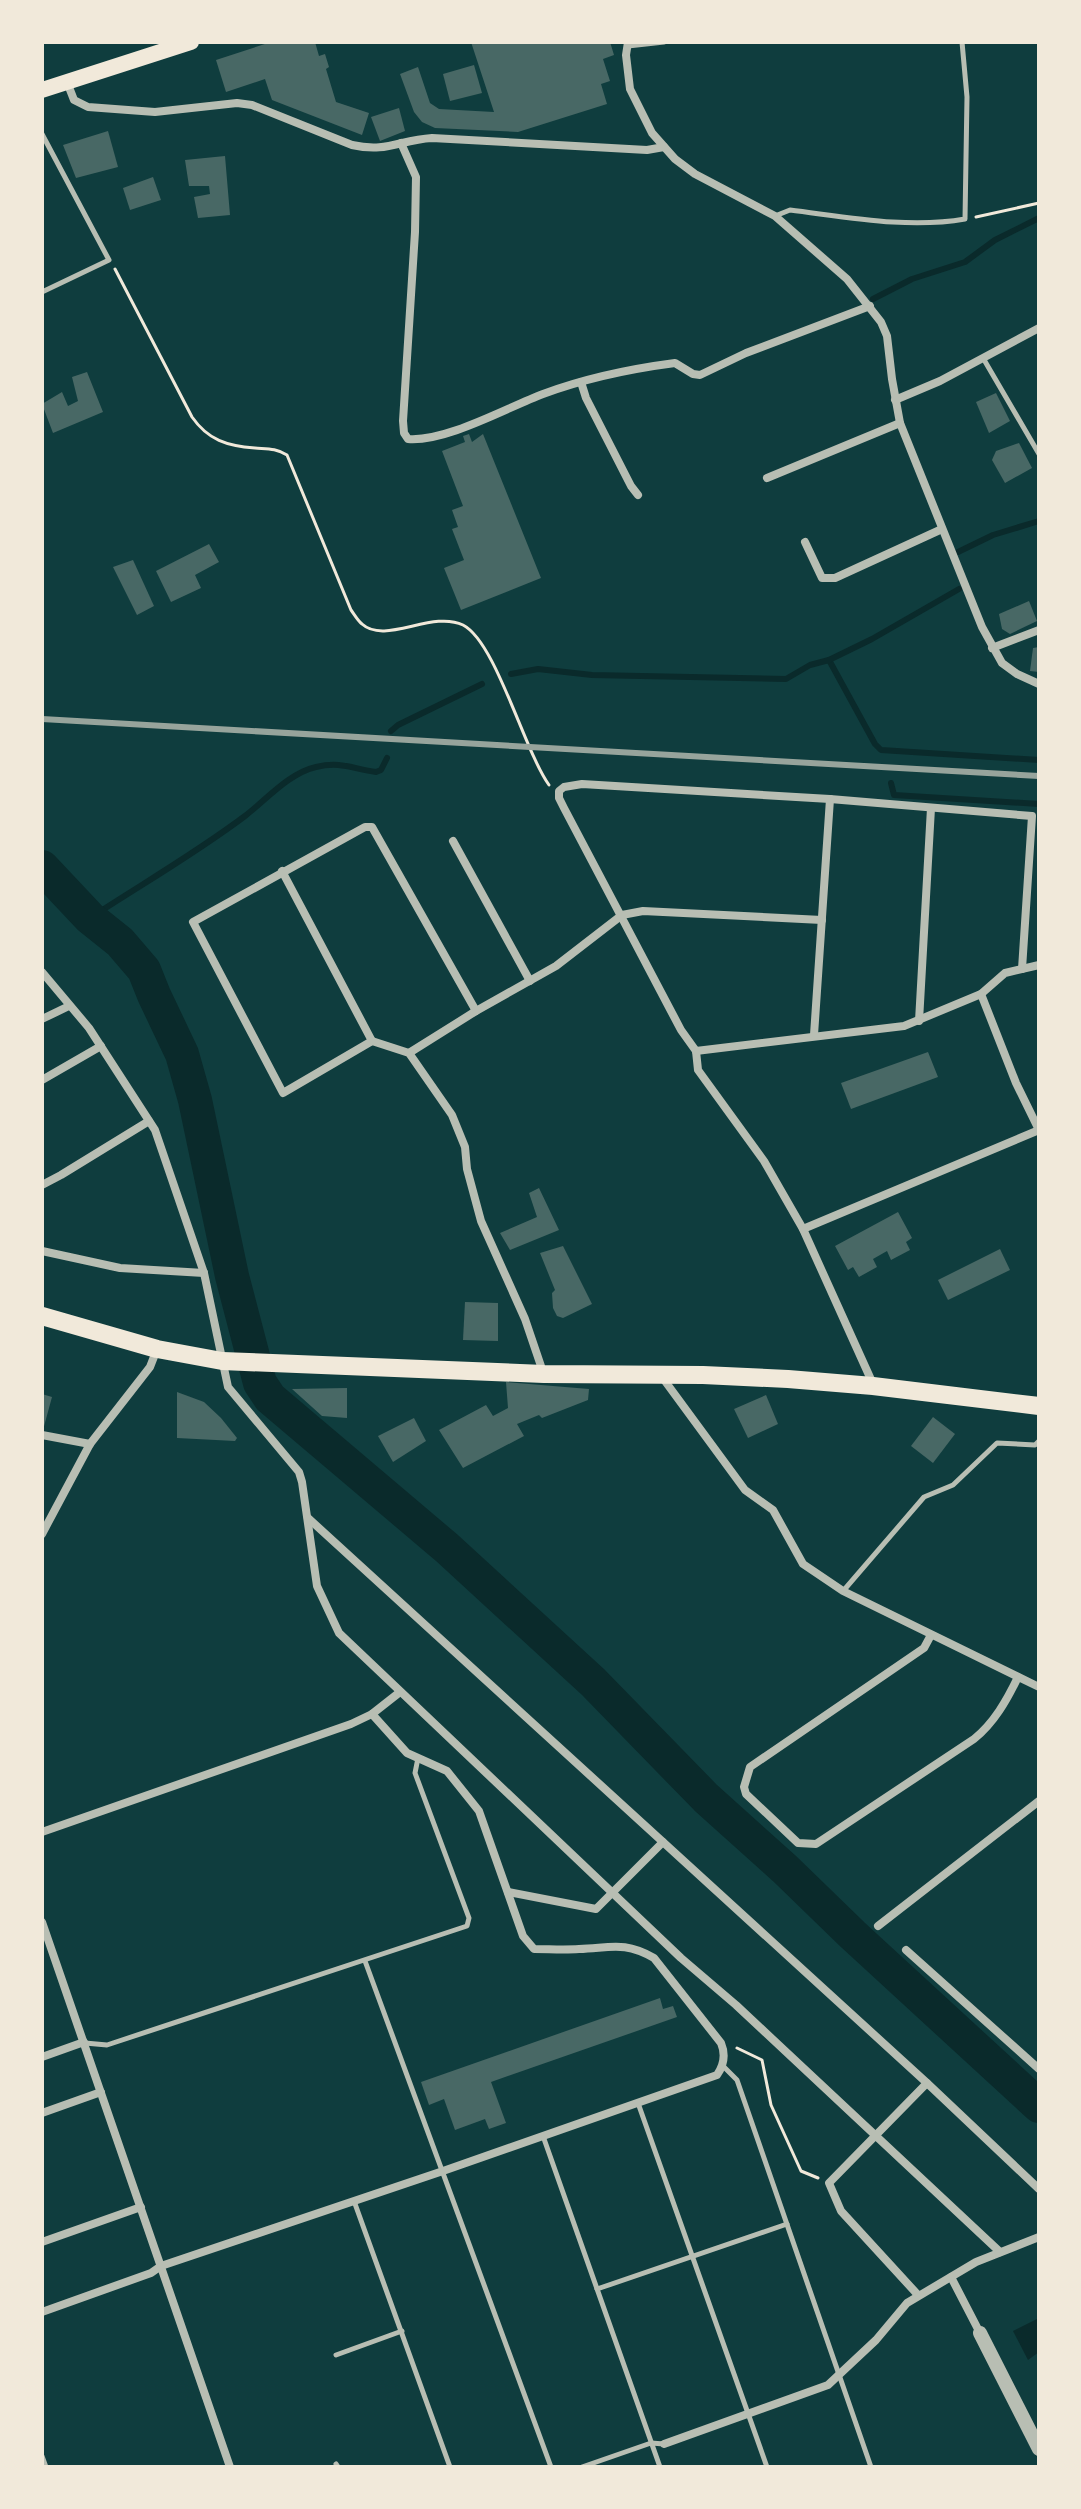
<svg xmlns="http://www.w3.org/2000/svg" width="1081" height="2509" font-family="'Source Sans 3',sans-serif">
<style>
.water{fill:#0a2a2b}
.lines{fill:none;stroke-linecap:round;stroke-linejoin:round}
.stream{stroke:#0a2a2b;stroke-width:6}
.river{stroke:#0a2a2b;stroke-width:34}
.building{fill:#486865}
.path{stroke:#f1e9da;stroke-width:3}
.service{stroke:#b8beb3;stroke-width:5}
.minor{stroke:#b8beb3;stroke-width:8}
.tertiary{stroke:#b8beb3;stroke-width:14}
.secondary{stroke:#f1e9da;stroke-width:16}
.primary{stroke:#f1e9da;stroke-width:18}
.rail{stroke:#97a49c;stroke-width:6}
</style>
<rect width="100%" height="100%" fill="#0f3d3e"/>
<path class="water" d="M1039,2318V2352L1028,2360L1013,2331Z"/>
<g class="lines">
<g class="stream">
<path d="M873,299L912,279L965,262L995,240L1039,218"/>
<path d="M958,552L993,535L1039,521"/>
<path d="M829,660L875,744L881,750L1039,760"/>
<path d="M511,674L538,669L592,675L786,679L810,665L829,660L872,639L959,589"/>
<path d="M391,731L398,725L482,684"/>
<path d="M891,783L894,795L1039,804"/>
<path d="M90,918C142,884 196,853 245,816C266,800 289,773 316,767C341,761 353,769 376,772L381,770L387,758"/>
</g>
<path class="river" d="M42,867L90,918L120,942L144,970L154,995L182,1054L195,1100L232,1276L260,1383L270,1398L447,1548L593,1682L706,1798L785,1869L853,1935L1039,2106"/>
</g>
<g class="building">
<path d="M271,42H315L319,56L325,54L329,67L326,69L336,102L369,113L362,135L272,100L265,79L226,92L216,60Z"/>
<path d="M471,42H610L614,55L603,59L610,81L601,84L607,104L518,132L435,128L422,122L414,112L400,74L418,67L430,103L439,109L494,112Z"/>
<path d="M474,65L482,93L450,101L443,74Z"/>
<path d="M399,108L405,131L380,141L371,117Z"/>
<path d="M108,131L118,167L76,178L63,145Z"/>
<path d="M225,156L230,215L198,218L194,197L210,194L209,186H189L185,160Z"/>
<path d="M153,177L161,200L130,210L123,188Z"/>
<path d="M87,372L103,412L53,433L42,404L62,392L68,406L78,401L72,377Z"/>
<path d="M996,393L1010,421L989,433L976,402Z"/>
<path d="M469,434L472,442L483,434L541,578L461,610L444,568L464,560L452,529L458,527L452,510L463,506L442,451L465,442L463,436Z"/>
<path d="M1019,443L1032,468L1005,483L992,460L996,451Z"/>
<path d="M209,544L219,562L195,575L201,588L171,602L156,571Z"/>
<path d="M133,560L154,606L137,615L113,567Z"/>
<path d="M1029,601L1037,621L1010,634L1002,629L999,614Z"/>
<path d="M1039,647V672L1030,671L1033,648Z"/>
<path d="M928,1052L938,1077L851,1109L841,1083Z"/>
<path d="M539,1188L559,1230L510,1250L500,1233L537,1217L529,1193Z"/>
<path d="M898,1212L912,1238L906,1242L910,1250L891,1260L887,1251L873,1259L877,1267L859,1277L853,1267L848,1270L835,1246Z"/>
<path d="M563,1246L592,1304L563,1318L557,1316L553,1308L552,1293L555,1290L540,1253Z"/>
<path d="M1000,1249L1010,1270L948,1300L938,1280Z"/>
<path d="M465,1302L498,1303V1341L463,1340Z"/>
<path d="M506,1382L589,1389L588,1400L542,1418L539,1415L517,1424L524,1436L463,1468L439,1430L486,1405L493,1416L508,1408Z"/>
<path d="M347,1388V1418L322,1416L292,1389Z"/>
<path d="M177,1392L204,1402L221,1418L237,1438L235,1441L177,1438Z"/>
<path d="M42,1394L52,1397L43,1430H42Z"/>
<path d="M766,1395L778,1424L748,1438L734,1409Z"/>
<path d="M933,1417L955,1434L933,1463L911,1446Z"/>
<path d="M414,1418L426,1441L393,1462L378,1436Z"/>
<path d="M660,1998L663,2009L673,2006L677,2017L491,2082L506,2123L489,2129L485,2119L455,2130L444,2099L429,2105L421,2082Z"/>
</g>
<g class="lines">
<g class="path">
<path d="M976,217L1039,203"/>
<path d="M115,269L192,417C208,440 227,446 255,448C267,449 276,448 287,455L351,610C354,614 358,621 362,624C385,645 432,610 463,625C496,642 524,750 549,785"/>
<path d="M737,2048L762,2060L771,2105L801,2171L818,2178"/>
</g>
<g class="service">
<path d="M628,46L664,42"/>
<path d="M42,134L109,260L42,292"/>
<path d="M775,216L790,210C847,217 908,229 965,219L967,97L962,42"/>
<path d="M983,358L1039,454"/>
<path d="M844,1590L924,1497L953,1485L997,1443L1035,1445L1039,1441"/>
<path d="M365,1961L551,2467"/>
<path d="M85,2043L107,2045L467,1926L469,1918L415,1773L418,1758"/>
<path d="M723,2066L737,2080L871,2467"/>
<path d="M638,2103L767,2467"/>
<path d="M543,2136L660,2467"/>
<path d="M354,2201L450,2467"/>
<path d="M597,2289L787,2224"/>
<path d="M336,2355L402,2331"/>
<path d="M42,2456L46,2467"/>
<path d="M336,2464L338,2467"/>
<path d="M582,2467L651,2443L664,2444"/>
</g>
<g class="minor">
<path d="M628,42L626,55L630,89L652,133L675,159L695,174L775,216L847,279L881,322L887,336L892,379L900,423L982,627L1002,663L1017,674L1039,684"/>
<path d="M67,82L74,100L88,107L155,112L237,103L252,105L352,145C387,153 399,140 432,138L647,150L664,147"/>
<path d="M401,143L416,177L415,232L403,421L404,433L408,439C446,442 506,408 543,394C586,378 629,369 675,363L693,374L700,375L746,353L870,306"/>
<path d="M581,382L586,398L631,486L638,495"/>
<path d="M895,400L940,381L1039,328"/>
<path d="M767,478L900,423"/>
<path d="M805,542L822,578H835L942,529"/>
<path d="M992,648L1039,630"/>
<path d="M453,841L530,981"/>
<path d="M282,871L372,1041"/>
<path d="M42,972L89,1028L155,1130L204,1273L228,1387L299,1472L302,1482L317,1586L339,1633L681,1958L736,2005L1000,2252"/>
<path d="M476,1011L372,827H365L193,922L283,1093L372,1041L409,1053L452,1115L465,1147L467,1169L481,1221L525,1319L543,1372"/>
<path d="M42,1019L69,1006"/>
<path d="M919,1021L931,808"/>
<path d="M814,1035L830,799"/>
<path d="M696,1051L904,1026L981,994L1005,973L1039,965"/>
<path d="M409,1053L476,1011L556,966L622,915L643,911L822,920"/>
<path d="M42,1080L101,1046"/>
<path d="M42,1185L61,1175L149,1121"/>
<path d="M803,1229L1039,1130L1016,1083L981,994"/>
<path d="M42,1251L120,1268L204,1273"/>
<path d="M662,1377L745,1490L773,1510L803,1564L843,1591L1039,1687"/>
<path d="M873,1384L803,1229L764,1161L698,1070L696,1051L681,1030L564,808L559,798V791L564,787L582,784L830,799L1032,816L1022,969"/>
<path d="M42,1435L90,1444"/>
<path d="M308,1518L927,2083L1039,2189"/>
<path d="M42,1534L90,1444L150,1367L157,1349"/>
<path d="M931,1635L924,1648L750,1767L744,1787L746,1794L798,1843L816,1844L974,1739C994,1723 1007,1700 1018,1677"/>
<path d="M42,1832L351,1724L372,1714L400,1692"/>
<path d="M508,1892L596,1909L663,1842"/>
<path d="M42,1922L230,2467"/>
<path d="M878,1926L1039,1801"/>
<path d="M906,1950L1039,2069"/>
<path d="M42,2057L84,2042"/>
<path d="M42,2113L101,2092"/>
<path d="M42,2242L141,2207"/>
<path d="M951,2277L980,2333"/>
<path d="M918,2295L841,2211L829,2183L927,2083"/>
<path d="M42,2312L151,2273L161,2266L443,2171L717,2075C724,2065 726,2055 721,2043L654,1958C624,1941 611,1948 579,1949C564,1950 549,1949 534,1949L523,1936L479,1811L447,1771L407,1753L372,1714"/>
<path d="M664,2444L828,2385L876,2340L907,2303L976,2262L1039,2237"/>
</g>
<path class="tertiary" d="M980,2333L1039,2449"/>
<path class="secondary" d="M42,90L191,42"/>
<path class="primary" d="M42,1316L157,1349L222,1361L544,1374L703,1375L788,1379L873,1386L1039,1406"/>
<path class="rail" d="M42,719L1039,776"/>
</g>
<rect width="1081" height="2509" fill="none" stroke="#f1e9da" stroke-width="88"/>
</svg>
